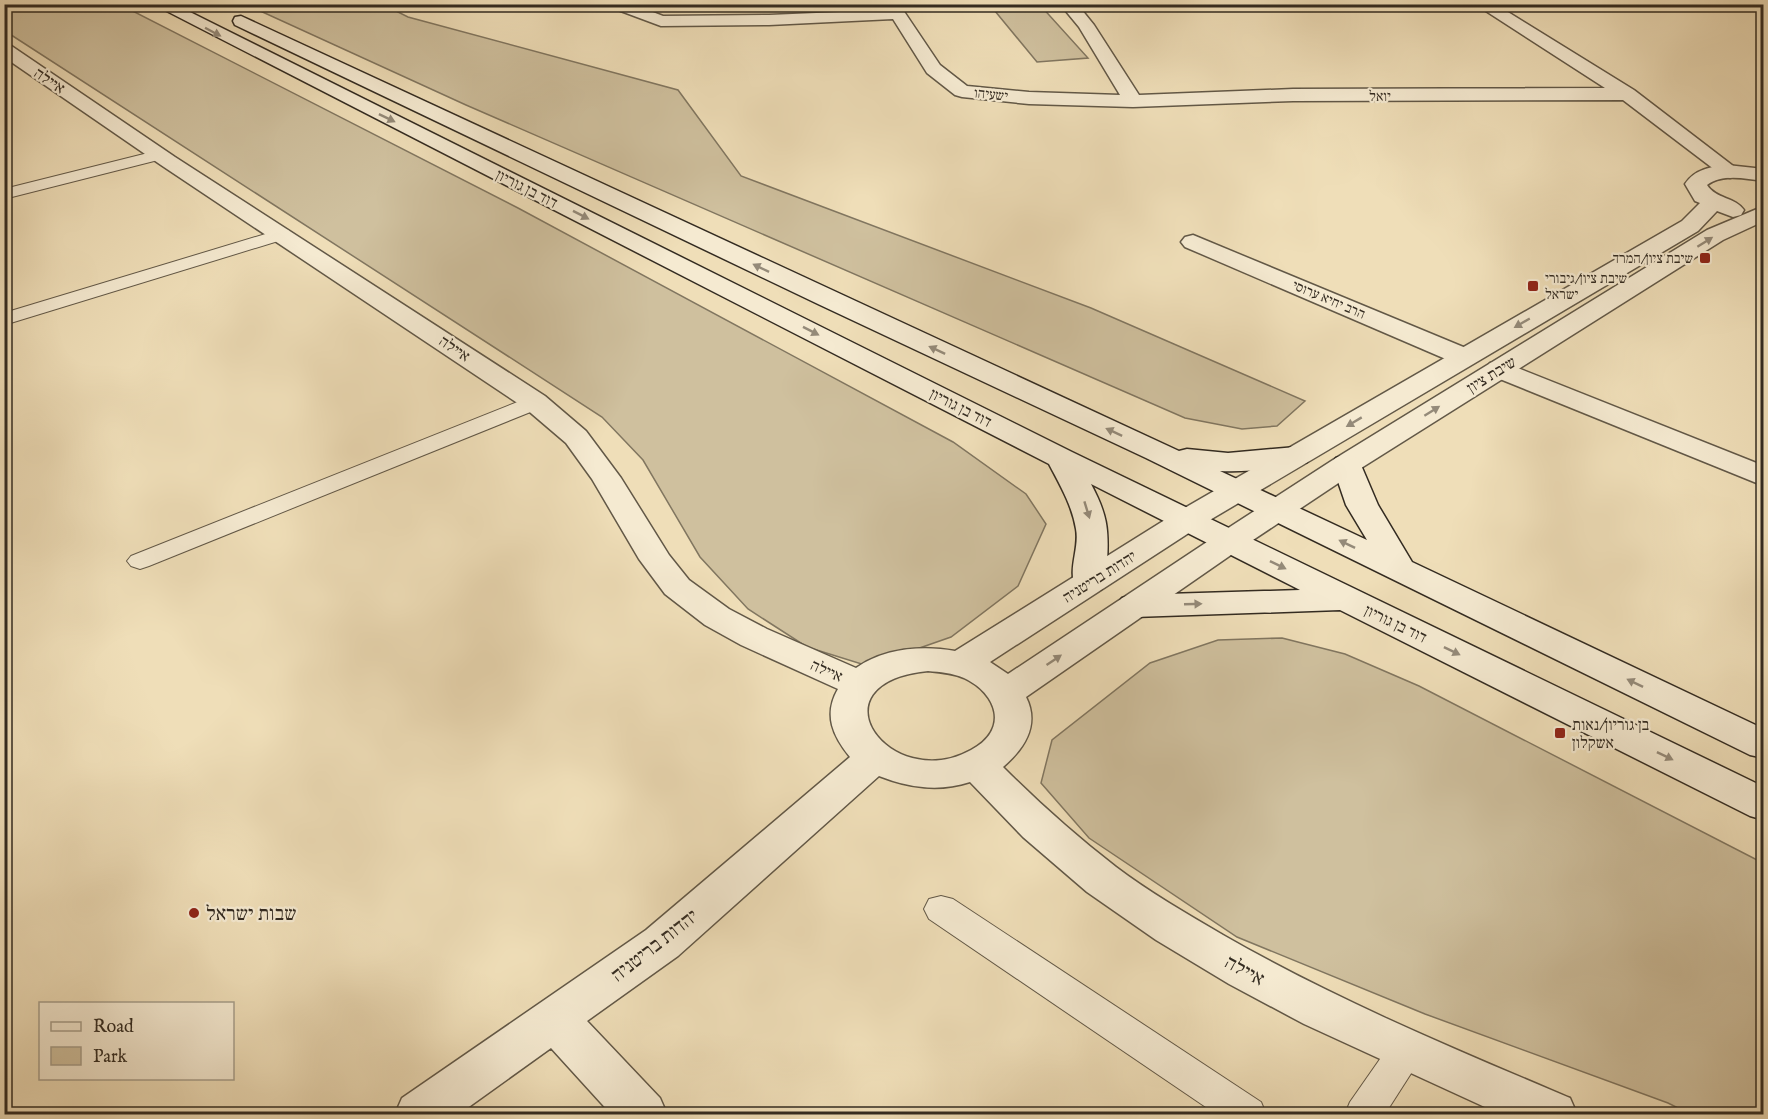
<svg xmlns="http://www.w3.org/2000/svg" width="1768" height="1119" font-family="'IM FELL English','Frank Ruhl Libre',serif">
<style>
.green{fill:#cfc09e;stroke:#817660;stroke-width:1.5}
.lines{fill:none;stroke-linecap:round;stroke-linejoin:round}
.service-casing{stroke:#625847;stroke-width:2}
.minor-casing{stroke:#625847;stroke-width:3}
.tertiary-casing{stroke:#625847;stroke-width:3}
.secondary-casing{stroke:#332b21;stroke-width:3}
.service{fill:#f5ead1;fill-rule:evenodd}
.minor{fill:#f5ead1;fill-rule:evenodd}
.tertiary{fill:#f5ead1;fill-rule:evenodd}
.secondary{fill:#f5ead1;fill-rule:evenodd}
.oneway{fill:#948a79}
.poi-dot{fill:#8f2418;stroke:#f5ead1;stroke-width:2}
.labels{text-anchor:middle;stroke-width:4.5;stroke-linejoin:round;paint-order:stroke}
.far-street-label{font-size:14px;fill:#332b21;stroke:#f5ead1}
.far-poi-label{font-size:14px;fill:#332b21;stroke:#f5ead1;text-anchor:end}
.street-label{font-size:16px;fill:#332b21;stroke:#f5ead1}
.poi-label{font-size:16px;fill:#332b21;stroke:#f5ead1;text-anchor:start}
.near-poi-label{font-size:20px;fill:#332b21;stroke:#f5ead1;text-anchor:start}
.near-street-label{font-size:20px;fill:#332b21;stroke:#f5ead1}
</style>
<rect width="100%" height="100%" fill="#efdeb8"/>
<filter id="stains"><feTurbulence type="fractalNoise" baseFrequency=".00333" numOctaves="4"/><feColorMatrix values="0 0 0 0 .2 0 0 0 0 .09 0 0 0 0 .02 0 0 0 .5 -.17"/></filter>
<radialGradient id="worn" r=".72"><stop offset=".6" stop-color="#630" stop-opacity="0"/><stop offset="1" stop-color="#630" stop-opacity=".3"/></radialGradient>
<g class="green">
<path d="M4,5H121L518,208L953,442L1026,494L1046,524L1018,586L951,637L868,666L807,647L748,609L700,557L643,460L602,417L5,31Z"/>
<path d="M247,5H384L408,17L678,90L741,176L1091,308L1305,401L1277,426L1242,429L1185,418L466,105Z"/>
<path d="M990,5H1040L1088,58L1037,62Z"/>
<path d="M1282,638L1345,654L1419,686L1763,863V1114H1690L1668,1103L1425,1014L1237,937L1089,838L1041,783L1052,740L1150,663L1218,640Z"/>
</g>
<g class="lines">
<defs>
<g id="service">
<path d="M160,150L168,155L166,158L4,199V189Z"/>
<path d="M282,229L288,230L291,234L288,238L4,325V313Z"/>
<path d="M535,395L543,397L546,402L543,407L149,566L140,569L131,566L127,561L131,556Z"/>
<path d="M941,896L953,899L1261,1102L1266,1114H1216L929,919L924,909L929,899Z"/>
<path d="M1407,1034L1420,1039L1426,1050L1385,1114H1345L1350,1102L1394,1039Z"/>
</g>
<g id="minor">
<path d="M608,4H632L663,16L769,15L887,10L883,4H899L940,65L967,86L1029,92L1120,95L1079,27L1060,4H1077L1094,25L1139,95L1293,89L1605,88L1475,4H1495L1634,90L1741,172L1737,176L1730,178L1723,176L1623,100L1293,101L1133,107L1029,104L962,97L955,95L927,73L893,19L769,25L661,26L610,7Z"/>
<path d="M4,44L10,45L175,157L545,396L586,431L621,478L669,555L689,580L729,609L767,629L856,668C884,648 923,645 955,651L1176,513L1187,510L1198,513L1203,520L1198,527L990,662L1008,674L1219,534L1230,531L1241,534L1246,541L1241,548L1026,697C1040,725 1025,748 1003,767C1039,803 1076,836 1116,867C1149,892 1187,914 1223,935C1334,999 1452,1048 1570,1098L1577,1114H1500L1304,1024L1229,984L1156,940L1087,892L1023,837L970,782C939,792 910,788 879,776L678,956L587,1021L660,1098L667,1114H611L551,1048L459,1114H395L402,1098L646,930L850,757C833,736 823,715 838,689L741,645L705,625L665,594L639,559L592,479L566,443L525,408L161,165L4,57ZM928,671C940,672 952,673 964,678C998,694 1009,730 971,750C890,795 808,683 928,671Z"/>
<path d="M1193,235L1473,351L1477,357L1473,363L1464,365L1455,363L1185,247L1181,242L1185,237Z"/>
<path d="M1500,361L1764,466V486L1490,375L1486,369L1490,363Z"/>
</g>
<g id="tertiary">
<path d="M1727,165L1764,169V181C1746,179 1723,173 1707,185C1716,199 1735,197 1744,210L1741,215L1733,217L1717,211L1698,231L1198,527L1187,530L1176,527L1171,520L1176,513L1682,221L1700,203L1695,201L1685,184C1695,169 1710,167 1727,165Z"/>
<path d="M1757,209L1764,211V221L1723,240L1358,470L1241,548L1230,551L1219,548L1214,541L1219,534L1336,458L1707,230Z"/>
</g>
<g id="secondary">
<path d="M153,4H174L1072,452L1764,787V820L1750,816L1340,610L1134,617L1122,614L1117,606L1122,598L1134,595L1300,590L1091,484C1107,514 1109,529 1107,562C1106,573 1107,581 1101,589L1089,592L1077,589C1066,572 1080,549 1076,529C1072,505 1060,485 1049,464Z"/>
<path d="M241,16L1179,451L1187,449L1228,453L1296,447L1307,450L1311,456L1307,462C1279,469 1249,472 1220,471L1367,540L1346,505L1332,464L1336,458L1347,455L1358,458L1378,505L1412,562L1764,729V758L1750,755L1146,458L818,304L235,25L233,21L235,17Z"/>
</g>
</defs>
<use href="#service" class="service-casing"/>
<use href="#minor" class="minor-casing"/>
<use href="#tertiary" class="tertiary-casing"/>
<use href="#secondary" class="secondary-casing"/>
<use href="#service" class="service"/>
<use href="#minor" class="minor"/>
<use href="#tertiary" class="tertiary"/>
<use href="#secondary" class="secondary"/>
</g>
<defs><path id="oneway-solid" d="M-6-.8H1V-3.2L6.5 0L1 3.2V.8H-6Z" transform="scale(1.5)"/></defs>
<g class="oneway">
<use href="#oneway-solid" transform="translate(213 32) rotate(28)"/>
<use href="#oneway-solid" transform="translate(387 118) rotate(26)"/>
<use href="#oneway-solid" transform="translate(581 215) rotate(27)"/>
<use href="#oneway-solid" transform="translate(1705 242) rotate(-32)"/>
<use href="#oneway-solid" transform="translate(761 268) rotate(-154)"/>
<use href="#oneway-solid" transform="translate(1522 323) rotate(150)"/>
<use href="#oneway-solid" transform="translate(811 331) rotate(27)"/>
<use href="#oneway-solid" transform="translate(937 350) rotate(-155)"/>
<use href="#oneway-solid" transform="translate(1432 411) rotate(-32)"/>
<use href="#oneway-solid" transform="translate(1354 422) rotate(149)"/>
<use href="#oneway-solid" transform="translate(1114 432) rotate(-155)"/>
<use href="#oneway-solid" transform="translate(1087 510) rotate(73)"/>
<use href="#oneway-solid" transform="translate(1347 544) rotate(-154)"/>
<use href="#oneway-solid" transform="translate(1278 565) rotate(26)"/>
<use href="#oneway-solid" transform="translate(1193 604) rotate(-2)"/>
<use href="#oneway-solid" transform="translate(1452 651) rotate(26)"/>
<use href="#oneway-solid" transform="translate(1054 660) rotate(-34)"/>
<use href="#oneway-solid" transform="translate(1635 683) rotate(-154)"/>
<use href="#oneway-solid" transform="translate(1665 756) rotate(26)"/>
</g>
<g class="poi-dot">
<rect x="1699" y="252" width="12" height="12" rx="3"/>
<rect x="1527" y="280" width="12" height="12" rx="3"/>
<rect x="1554" y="727" width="12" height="12" rx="3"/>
<circle cx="194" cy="913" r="6"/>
</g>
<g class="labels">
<g class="far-street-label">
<text transform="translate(991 94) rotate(6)" y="5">ישעיהו</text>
<text x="1380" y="101">יואל</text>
<text transform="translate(1329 299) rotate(23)" y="5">הרב יחיא ערוסי</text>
</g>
<g class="far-poi-label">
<text x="1693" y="263">שיבת ציון/המרד</text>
<text x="1545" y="283" text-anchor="start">שיבת ציון/גיבורי<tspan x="1545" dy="16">ישראל</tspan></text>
</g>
<g class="street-label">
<text transform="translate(50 80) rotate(34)" y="6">איילה</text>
<text transform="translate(527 188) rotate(27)" y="6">דוד בן גוריון</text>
<text transform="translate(455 348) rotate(34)" y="6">איילה</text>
<text transform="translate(1491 374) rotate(-32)" y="6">שיבת ציון</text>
<text transform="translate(961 407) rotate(27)" y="6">דוד בן גוריון</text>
<text transform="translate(1099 576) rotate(-32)" y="6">יהדות בריטניה</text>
<text transform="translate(1396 623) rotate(26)" y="6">דוד בן גוריון</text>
<text transform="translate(827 670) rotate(24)" y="6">איילה</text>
</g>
<g class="poi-label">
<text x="1572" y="730">בן גוריון/נאות<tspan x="1572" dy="18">אשקלון</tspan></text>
</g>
<g class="near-poi-label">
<text x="206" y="920">שבות ישראל</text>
</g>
<g class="near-street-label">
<text transform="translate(654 945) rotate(-38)" y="7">יהדות בריטניה</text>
<text transform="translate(1245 970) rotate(29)" y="7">איילה</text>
</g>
</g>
<rect width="1768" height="1119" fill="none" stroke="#efdeb8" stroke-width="24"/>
<rect x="6" y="6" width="1756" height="1107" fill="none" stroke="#332b21" stroke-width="3"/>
<rect x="12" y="12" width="1744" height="1095" fill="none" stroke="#332b21" stroke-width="1.5"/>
<rect x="39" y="1002" width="195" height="78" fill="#f5ead1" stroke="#a79e8b" stroke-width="1.5"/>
<rect x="51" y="1022" width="30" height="9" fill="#f5ead1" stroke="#a79e8b" stroke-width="1.5"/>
<text x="93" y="1032" font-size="18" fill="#332b21">Road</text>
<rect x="51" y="1047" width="30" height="18" fill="#cfc09e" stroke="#a79e8b" stroke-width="1.5"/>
<text x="93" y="1062" font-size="18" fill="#332b21">Park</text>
<rect width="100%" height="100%" filter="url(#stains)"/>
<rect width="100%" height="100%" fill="url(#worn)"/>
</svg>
